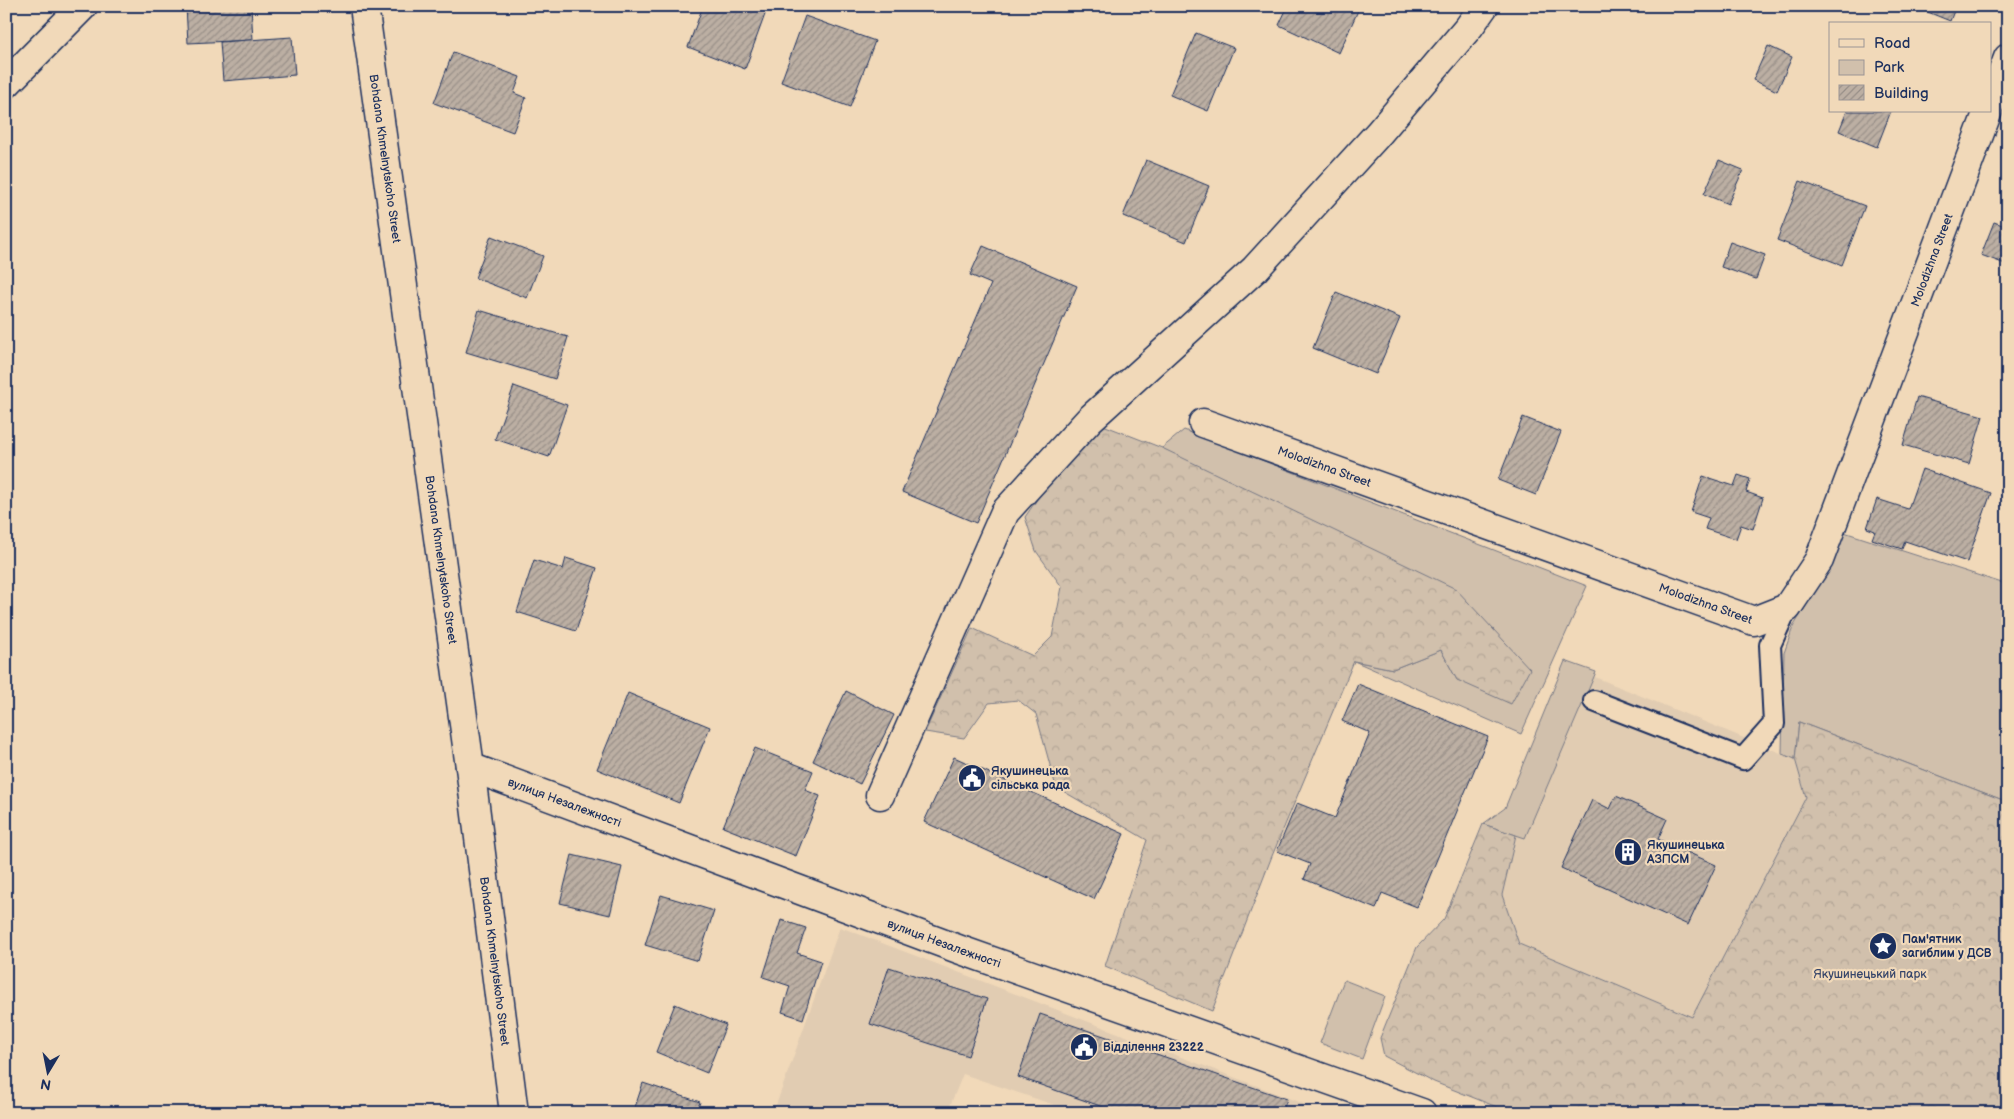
<svg xmlns="http://www.w3.org/2000/svg" width="2014" height="1119" font-family="'Balsamiq Sans',sans-serif">
<style>
.built{fill:#e1ccb2}
.green{fill:#d1c0ac;stroke:#767885}
.forest{fill:url(#forest-crowns);stroke:#767885}
.building{fill:url(#building-hatch);stroke:#1b2f5e}
.lines{fill:none;stroke-linecap:round;stroke-linejoin:round}
.lane-casing{stroke:#1b2f5e;stroke-width:24}
.street-casing{stroke:#1b2f5e;stroke-width:31}
.lane{stroke:#f1d9b9;stroke-width:20}
.street{stroke:#f1d9b9;stroke-width:28}
.labels{text-anchor:middle;stroke-width:4.5;stroke-linejoin:round;paint-order:stroke}
.street-label{font-size:12px;fill:#1b2f5e;stroke:#f1d9b9}
.poi-label{font-size:12px;font-weight:bold;fill:#1b2f5e;stroke:#f1d9b9;text-anchor:start}
.park-label{font-size:12px;fill:#36456a;stroke:#f1d9b9}
</style>
<defs>
<pattern id="forest-crowns" width="20" height="18" patternUnits="userSpaceOnUse" patternTransform="scale(1.25)"><rect width="20" height="18" fill="#d1c0ac"/><path d="M2 6a3 3 0 1 1 6 0M12 15a3 3 0 1 1 6 0" fill="none" stroke="#b3a596"/></pattern>
<pattern id="building-hatch" width="6" height="6" patternUnits="userSpaceOnUse" patternTransform="scale(1.25)"><rect width="6" height="6" fill="#bcafa3"/><path d="M-1 1l2-2M0 6l6-6M5 7l2-2" fill="none" stroke="#988f88"/></pattern>
</defs>
<rect width="100%" height="100%" fill="#f1d9b9"/>
<filter id="ink" filterUnits="userSpaceOnUse"><feTurbulence type="fractalNoise" baseFrequency=".02" numOctaves="2"/><feDisplacementMap in="SourceGraphic" scale="10" xChannelSelector="R" yChannelSelector="G"/><feConvolveMatrix kernelMatrix="1 2 1 2 8 2 1 2 1" color-interpolation-filters="sRGB"/></filter>
<g filter="url(#ink)">
<g class="built">
<path d="M1585,673L1795,759L1806,797L1692,1017L1519,944L1501,895L1516,835Z"/>
<path d="M840,927L1304,1104L1302,1113H1078L963,1074L947,1113H802L775,1108Z"/>
</g>
<g class="green">
<path d="M1184,430L1587,586L1521,734L1354,661L1393,669L1441,650L1457,680L1530,669L1162,448Z"/>
<path d="M1844,532L2008,585V802L1799,722L1795,759L1782,754L1784,653L1793,627L1830,567Z"/>
<path d="M1565,661L1596,672L1525,838L1483,824L1505,808Z"/>
<path d="M1344,980L1385,996L1362,1059L1320,1043Z"/>
</g>
<g class="forest">
<path d="M1103,425L1162,448L1456,589L1530,669L1511,704L1457,680L1441,650L1393,669L1354,661L1272,856L1212,1011L1105,966L1147,840L1056,787L1036,714L1018,700L989,703L964,738L925,732L972,628L1033,656L1052,637L1062,587L1036,551L1025,517L1042,492Z"/>
<path d="M1799,722L2008,802V1113H1512L1434,1082L1384,1056L1380,1038L1417,947L1444,919L1483,824L1516,835L1502,895L1519,944L1692,1017L1806,797L1795,759Z"/>
</g>
<g class="building">
<path d="M186,6H251L253,40L188,43Z"/>
<path d="M703,6H760L767,9L745,69L688,47Z"/>
<path d="M1288,6H1360L1339,53L1279,25Z"/>
<path d="M1913,6H1956L1950,21Z"/>
<path d="M805,16L875,41L850,107L781,82Z"/>
<path d="M1196,33L1234,48L1208,111L1170,95Z"/>
<path d="M292,37L295,75L223,81L220,42Z"/>
<path d="M1768,46L1792,57L1777,91L1753,80Z"/>
<path d="M453,52L520,77L514,93L526,98L513,132L434,103Z"/>
<path d="M1847,111H1891L1877,147L1839,131Z"/>
<path d="M1146,160L1209,186L1186,242L1123,216Z"/>
<path d="M1719,160L1743,170L1728,204L1704,194Z"/>
<path d="M1800,181L1865,206L1842,265L1777,240Z"/>
<path d="M1994,222L2008,227V265L1981,255Z"/>
<path d="M491,236L543,256L527,298L475,278Z"/>
<path d="M1730,242L1765,255L1756,279L1721,267Z"/>
<path d="M983,246L1077,286L976,523L902,492L991,284L970,275Z"/>
<path d="M1336,292L1400,318L1376,374L1313,348Z"/>
<path d="M479,310L568,337L555,379L466,352Z"/>
<path d="M514,386L567,405L549,457L495,439Z"/>
<path d="M1917,397L1983,416L1969,464L1903,445Z"/>
<path d="M1523,417L1561,432L1536,495L1498,480Z"/>
<path d="M1922,469L1991,493L1967,562L1905,541L1902,549L1872,539L1875,531L1867,528L1877,499L1908,509Z"/>
<path d="M1738,475L1750,479L1746,492L1763,498L1753,529L1741,525L1736,539L1705,529L1709,518L1691,512L1703,476L1734,486Z"/>
<path d="M566,558L597,568L576,631L517,612L534,560L563,569Z"/>
<path d="M1358,684L1488,737L1417,907L1382,893L1376,909L1304,879L1310,864L1277,851L1297,803L1335,818L1370,733L1342,721Z"/>
<path d="M846,691L894,715L860,784L813,761Z"/>
<path d="M628,693L710,727L679,803L597,769Z"/>
<path d="M755,748L813,771L805,790L820,796L796,856L723,827Z"/>
<path d="M954,757L1124,834L1094,899L924,822Z"/>
<path d="M1616,796L1667,819L1658,839L1716,865L1688,925L1561,868L1592,800L1610,809Z"/>
<path d="M572,855L622,867L610,915L560,903Z"/>
<path d="M661,895L714,911L698,961L645,945Z"/>
<path d="M781,920L806,928L797,953L821,961L803,1019L782,1012L790,986L763,977Z"/>
<path d="M889,967L987,999L968,1056L870,1024Z"/>
<path d="M675,1004L726,1025L707,1073L656,1052Z"/>
<path d="M1040,1014L1287,1099L1282,1113H1120L1018,1077Z"/>
<path d="M643,1083L700,1102L696,1113H633Z"/>
</g>
<g class="lines">
<defs>
<path id="lane" d="M1594,701L1743,759L1774,724L1770,645L1787,608"/>
<g id="street">
<path id="s1" d="M364,6L470,767L514,1113"/>
<path d="M6,84L83,6"/>
<path d="M1990,104L2008,58"/>
<path id="s2" d="M1203,423L1754,621L1787,608L1819,560L1988,111"/>
<path id="s3" d="M470,767L958,949L1422,1113"/>
<path d="M880,795L1005,512L1089,420L1255,269L1378,134L1469,27L1484,6"/>
</g>
</defs>
<use href="#lane" class="lane-casing"/>
<use href="#street" class="street-casing"/>
<use href="#lane" class="lane"/>
<use href="#street" class="street"/>
</g>
</g>
<defs>
<symbol id="civic-disc" viewBox="-11 -11 22 22"><circle r="9.5" fill="#1b2f5e" stroke="#f1d9b9"/><path d="M-.6-6.5H3V-4.5H.6V-3L4-1V1h2V6H-6V1h2V-1L-.6-3ZM-1.2 2.5V6h2.4V2.5Z" fill="#fff"/></symbol>
<symbol id="building-disc" viewBox="-11 -11 22 22"><circle r="9.5" fill="#1b2f5e" stroke="#f1d9b9"/><path d="M-4-6H4V6H1V3H-1V6H-4ZM-2.5-4.3h1.7v1.8h-1.7ZM.8-4.3h1.7v1.8H.8ZM-2.5-1h1.7V.8h-1.7ZM.8-1h1.7V.8H.8Z" fill="#fff"/></symbol>
<symbol id="sight-disc" viewBox="-11 -11 22 22"><circle r="9.5" fill="#1b2f5e" stroke="#f1d9b9"/><path d="M0-6L1.8-2.2L6-1.7L2.9 1.2L3.7 5.4L0 3.3L-3.7 5.4L-2.9 1.2L-6-1.7L-1.8-2.2Z" fill="#fff"/></symbol>
</defs>
<g fill-rule="evenodd">
<use href="#civic-disc" x="956" y="762" width="32" height="32"/>
<use href="#building-disc" x="1612" y="836" width="32" height="32"/>
<use href="#sight-disc" x="1867" y="930" width="32" height="32"/>
<use href="#civic-disc" x="1068" y="1031" width="32" height="32"/>
</g>
<g class="labels">
<g class="street-label">
<text dy="4" stroke="none"><textPath href="#s1" startOffset="154">Bohdana Khmelnytskoho Street</textPath></text>
<text dy="4" stroke="none"><textPath href="#s2" startOffset="999">Molodizhna Street</textPath></text>
<text dy="4" stroke="none"><textPath href="#s2" startOffset="129">Molodizhna Street</textPath></text>
<text dy="4" stroke="none"><textPath href="#s1" startOffset="559">Bohdana Khmelnytskoho Street</textPath></text>
<text dy="4" stroke="none"><textPath href="#s2" startOffset="534">Molodizhna Street</textPath></text>
<text dy="4" stroke="none"><textPath href="#s3" startOffset="101">вулиця Незалежності</textPath></text>
<text dy="4" stroke="none"><textPath href="#s3" startOffset="506">вулиця Незалежності</textPath></text>
<text dy="4" stroke="none"><textPath href="#s1" startOffset="964">Bohdana Khmelnytskoho Street</textPath></text>
</g>
<g class="poi-label">
<text x="991" y="775">Якушинецька<tspan x="991" dy="14">сільська рада</tspan></text>
<text x="1647" y="849">Якушинецька<tspan x="1647" dy="14">АЗПСМ</tspan></text>
<text x="1902" y="943">Пам'ятник<tspan x="1902" dy="14">загиблим у ДСВ</tspan></text>
<text x="1103" y="1051">Відділення 23222</text>
</g>
<g class="park-label">
<text x="1870" y="978">Якушинецький парк</text>
</g>
</g>
<rect width="2014" height="1119" fill="none" stroke="#f1d9b9" stroke-width="25"/>
<rect x="12" y="12" width="1989" height="1094" fill="none" stroke="#1b2f5e" stroke-width="2" filter="url(#ink)"/>
<rect x="1829" y="22" width="162" height="90" fill="#f1d9b9" stroke="#9b9595"/>
<rect x="1839" y="39" width="25" height="8" fill="#f1d9b9" stroke="#9b9595"/>
<text x="1874" y="48" font-size="15" fill="#1b2f5e">Road</text>
<rect x="1839" y="60" width="25" height="15" fill="#d1c0ac" stroke="#9b9595"/>
<text x="1874" y="72" font-size="15" fill="#1b2f5e">Park</text>
<rect x="1839" y="85" width="25" height="15" fill="url(#building-hatch)" stroke="#9b9595"/>
<text x="1874" y="98" font-size="15" fill="#1b2f5e">Building</text>
<g transform="translate(48 1072) rotate(190)" stroke="#f1d9b9" stroke-width="4" paint-order="stroke">
<path d="M0-4L9 19L0 12L-9 19Z" fill="#1b2f5e"/>
<text y="-8" font-size="14" font-weight="bold" text-anchor="middle" fill="#1b2f5e">N</text>
</g>
</svg>
